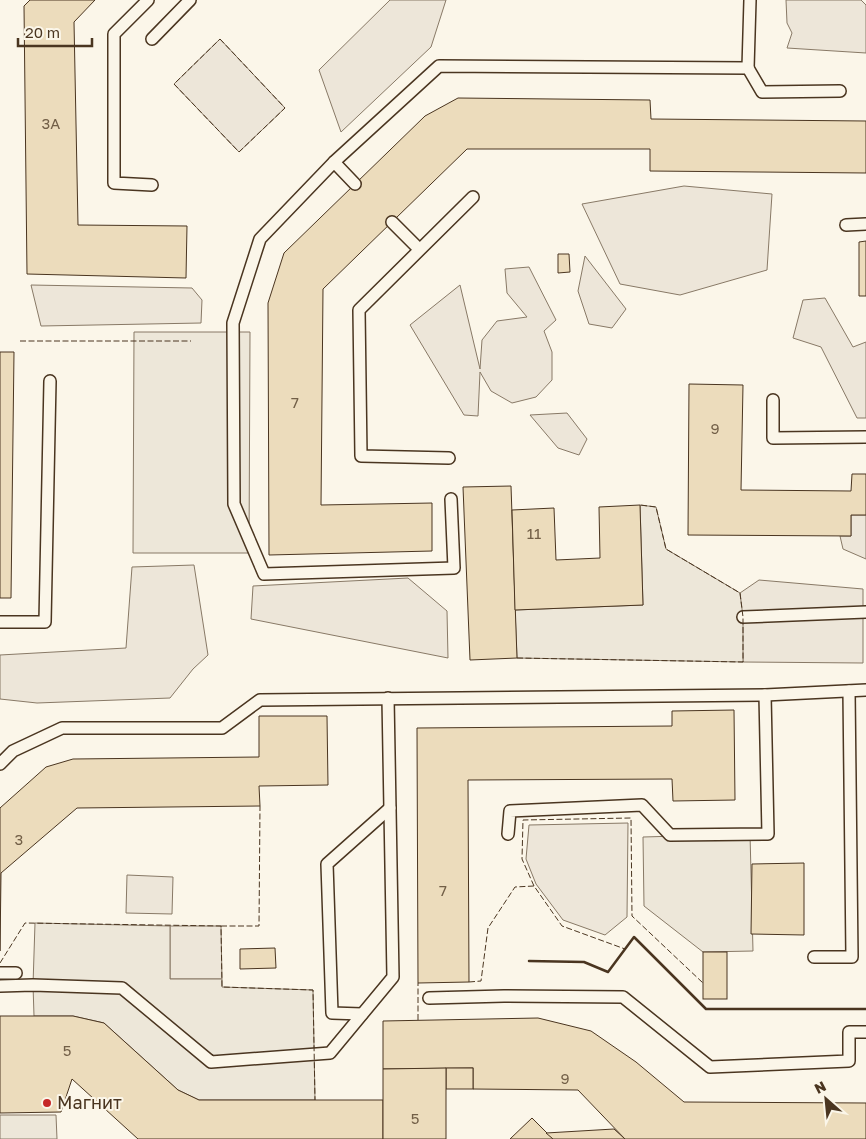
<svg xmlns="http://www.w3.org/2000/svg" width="866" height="1139" font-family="'Golos Text',sans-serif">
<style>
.green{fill:#ede6d9;stroke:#887966}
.parking{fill:#ede7d9;stroke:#887966}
.building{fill:#ecdcbc;stroke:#4a3520}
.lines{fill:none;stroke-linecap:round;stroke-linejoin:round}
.lane-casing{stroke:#4a3520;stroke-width:14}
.lane{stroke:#fbf6e9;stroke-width:11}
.fence{stroke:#4a3520;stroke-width:1;stroke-dasharray:6 2.5;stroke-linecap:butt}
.wall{stroke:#4a3520;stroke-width:2.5}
.poi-dot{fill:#c62828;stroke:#fbf6e9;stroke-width:2}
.labels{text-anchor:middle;stroke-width:4;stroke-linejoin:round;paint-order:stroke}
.number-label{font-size:15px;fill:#725f47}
.poi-label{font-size:18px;fill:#4a3520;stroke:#fbf6e9;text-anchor:start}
</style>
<rect width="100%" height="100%" fill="#fbf6e9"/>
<g class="green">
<path d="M390,0H446L431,47L341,132L319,70Z"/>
<path d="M786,0H861L866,5V53L787,48L792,33L787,23Z"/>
<path d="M220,39L285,108L239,152L174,84Z"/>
<path d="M684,186L772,194L767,270L680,295L620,284L582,204Z"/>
<path d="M585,256L626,309L612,328L589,324L578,291Z"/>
<path d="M529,267L556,320L544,331L552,352V380L536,397L512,403L491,391L480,372L478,416L464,415L410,325L460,285L480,369L482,340L497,321L527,317L507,293L505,269Z"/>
<path d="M31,285L192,288L202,300L201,323L41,326Z"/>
<path d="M825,298L853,347L866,342V418H857L821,347L793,338L803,300Z"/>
<path d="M567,413L587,439L579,455L558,448L530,415Z"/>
<path d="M851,515H866V559L843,549L840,536H851Z"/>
<path d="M194,565L208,655L193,669L170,698L37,703L0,699V655L126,648L132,567Z"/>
<path d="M408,578L447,611L448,658L251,619L253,586Z"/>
<path d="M759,580L863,589V663L743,662L740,593Z"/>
<path d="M628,823L627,917L605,935L563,920L536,884L526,859L529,825Z"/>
<path d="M127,875L173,877L172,914L126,913Z"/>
<path d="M170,926H221L222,979H170Z"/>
</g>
<g class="parking">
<path d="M134,332H250L249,553H133Z"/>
<path d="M640,505L656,507L666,549L740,593L743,617V662L517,658L515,610L643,605Z"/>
<path d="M750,834L753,951L703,952L644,906L643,837Z"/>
<path d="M35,923L170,926V979H222V987L313,990L315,1100H199L178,1090L104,1023L73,1016H34L33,985Z"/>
<path d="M0,1115H56L57,1139H0Z"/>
</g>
<g class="building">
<path d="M30,0H95L74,22L78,225L187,226L186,278L27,274L24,6Z"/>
<path d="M458,98L650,100L651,119L866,121V173L650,171V149H467L323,289L321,505L432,503V551L269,555L268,303L284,253L425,116Z"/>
<path d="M866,241V296H859V242Z"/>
<path d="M558,254H569L570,272L558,273Z"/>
<path d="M0,352H14L11,598H0Z"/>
<path d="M689,384L743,385L741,490L851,491L852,474H866V515H851V536L688,535Z"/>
<path d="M511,486L517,658L470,660L463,487Z"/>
<path d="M640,505L643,605L515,610L512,510L554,508L556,560L600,558L599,507Z"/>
<path d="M734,710L735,800L673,801L672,779L468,780L469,982L418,983L417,728L672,726V711Z"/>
<path d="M259,716H327L328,785L259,786L260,806L77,808L1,873L0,951V808L46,767L73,759L259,757Z"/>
<path d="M804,863V935L751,934L752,864Z"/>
<path d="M275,948L276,968L240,969V949Z"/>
<rect x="703" y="952" width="24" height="47"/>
<path d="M0,1016H73L104,1023L178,1090L199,1100H383V1139H138L72,1079L61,1112L0,1113Z"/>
<path d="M538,1018L591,1031L636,1062L684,1102L866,1103V1139H625L578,1090L473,1089V1068L383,1069V1021Z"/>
<rect x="446" y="1068" width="27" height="21"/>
<path d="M446,1068V1139H383V1069Z"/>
<path d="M532,1118L553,1139H510Z"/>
<path d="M614,1129L625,1139H553L546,1133Z"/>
</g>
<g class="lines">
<defs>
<g id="lane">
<path d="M148,0L114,34V183L152,185"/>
<path d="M152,39L190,0"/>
<path d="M748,68L750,0"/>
<path d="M334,162L355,184"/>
<path d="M392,222L419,249"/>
<path d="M846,225L866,224"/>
<path d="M773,400V438L866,437"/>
<path d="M449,458L361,456L359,310L473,197"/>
<path d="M451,499L454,568L264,574L234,504L233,323L260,239L334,162L439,66L748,68L762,92L840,91"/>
<path d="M743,617L866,612"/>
<path d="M0,622H45L50,381"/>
<path d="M0,764L13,751L62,728H222L260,700L765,695L866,690"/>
<path d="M508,834L510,811L642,805L670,835L768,834L765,695"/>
<path d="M814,957H852L849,691"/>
<path d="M0,973H16"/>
<path d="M0,986L33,985L122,988L211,1062L330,1053L393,977L388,698"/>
<path d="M429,998L504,996L623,997L710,1067L849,1061V1032H866"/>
<path d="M362,1014L332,1013L327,864L390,808"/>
</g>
</defs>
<use href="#lane" class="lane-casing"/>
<use href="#lane" class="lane"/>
<g class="fence">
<path d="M220,39L285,108L239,152L174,84Z"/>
<path d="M20,341H191"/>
<path d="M517,658L743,662V617L740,593L666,549L656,507L640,505"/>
<path d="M534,886L522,859L523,820L631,818L632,916L703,983"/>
<path d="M221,926H259L260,806"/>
<path d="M0,963L25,923L221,926L222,987L313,990L315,1100"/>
<path d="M469,982L481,981L488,928L515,887L534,886L562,926L625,949"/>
<path d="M418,1020V983"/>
</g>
<path class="wall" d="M529,961L584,962L608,972L634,937L706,1009H866"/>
</g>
<circle class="poi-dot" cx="47" cy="1103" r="5"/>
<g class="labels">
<g class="number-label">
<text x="51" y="129">3А</text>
<text x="295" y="408">7</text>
<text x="715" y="434">9</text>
<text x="534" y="539">11</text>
<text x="19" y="845">3</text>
<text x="443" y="896">7</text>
<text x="67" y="1056">5</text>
<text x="565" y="1084">9</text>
<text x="415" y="1124">5</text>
</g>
<g class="poi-label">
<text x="57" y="1109">Магнит</text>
</g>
</g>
<g transform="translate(826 1099) rotate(333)" stroke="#fbf6e9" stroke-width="4" paint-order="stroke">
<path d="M0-4L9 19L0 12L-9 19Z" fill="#4a3520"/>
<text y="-8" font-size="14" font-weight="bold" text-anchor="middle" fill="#4a3520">N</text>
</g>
<path d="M18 38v8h74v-8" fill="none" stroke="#4a3520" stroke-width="2.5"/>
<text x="25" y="38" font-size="15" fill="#4a3520" stroke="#fbf6e9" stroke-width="4" paint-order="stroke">20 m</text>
</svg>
